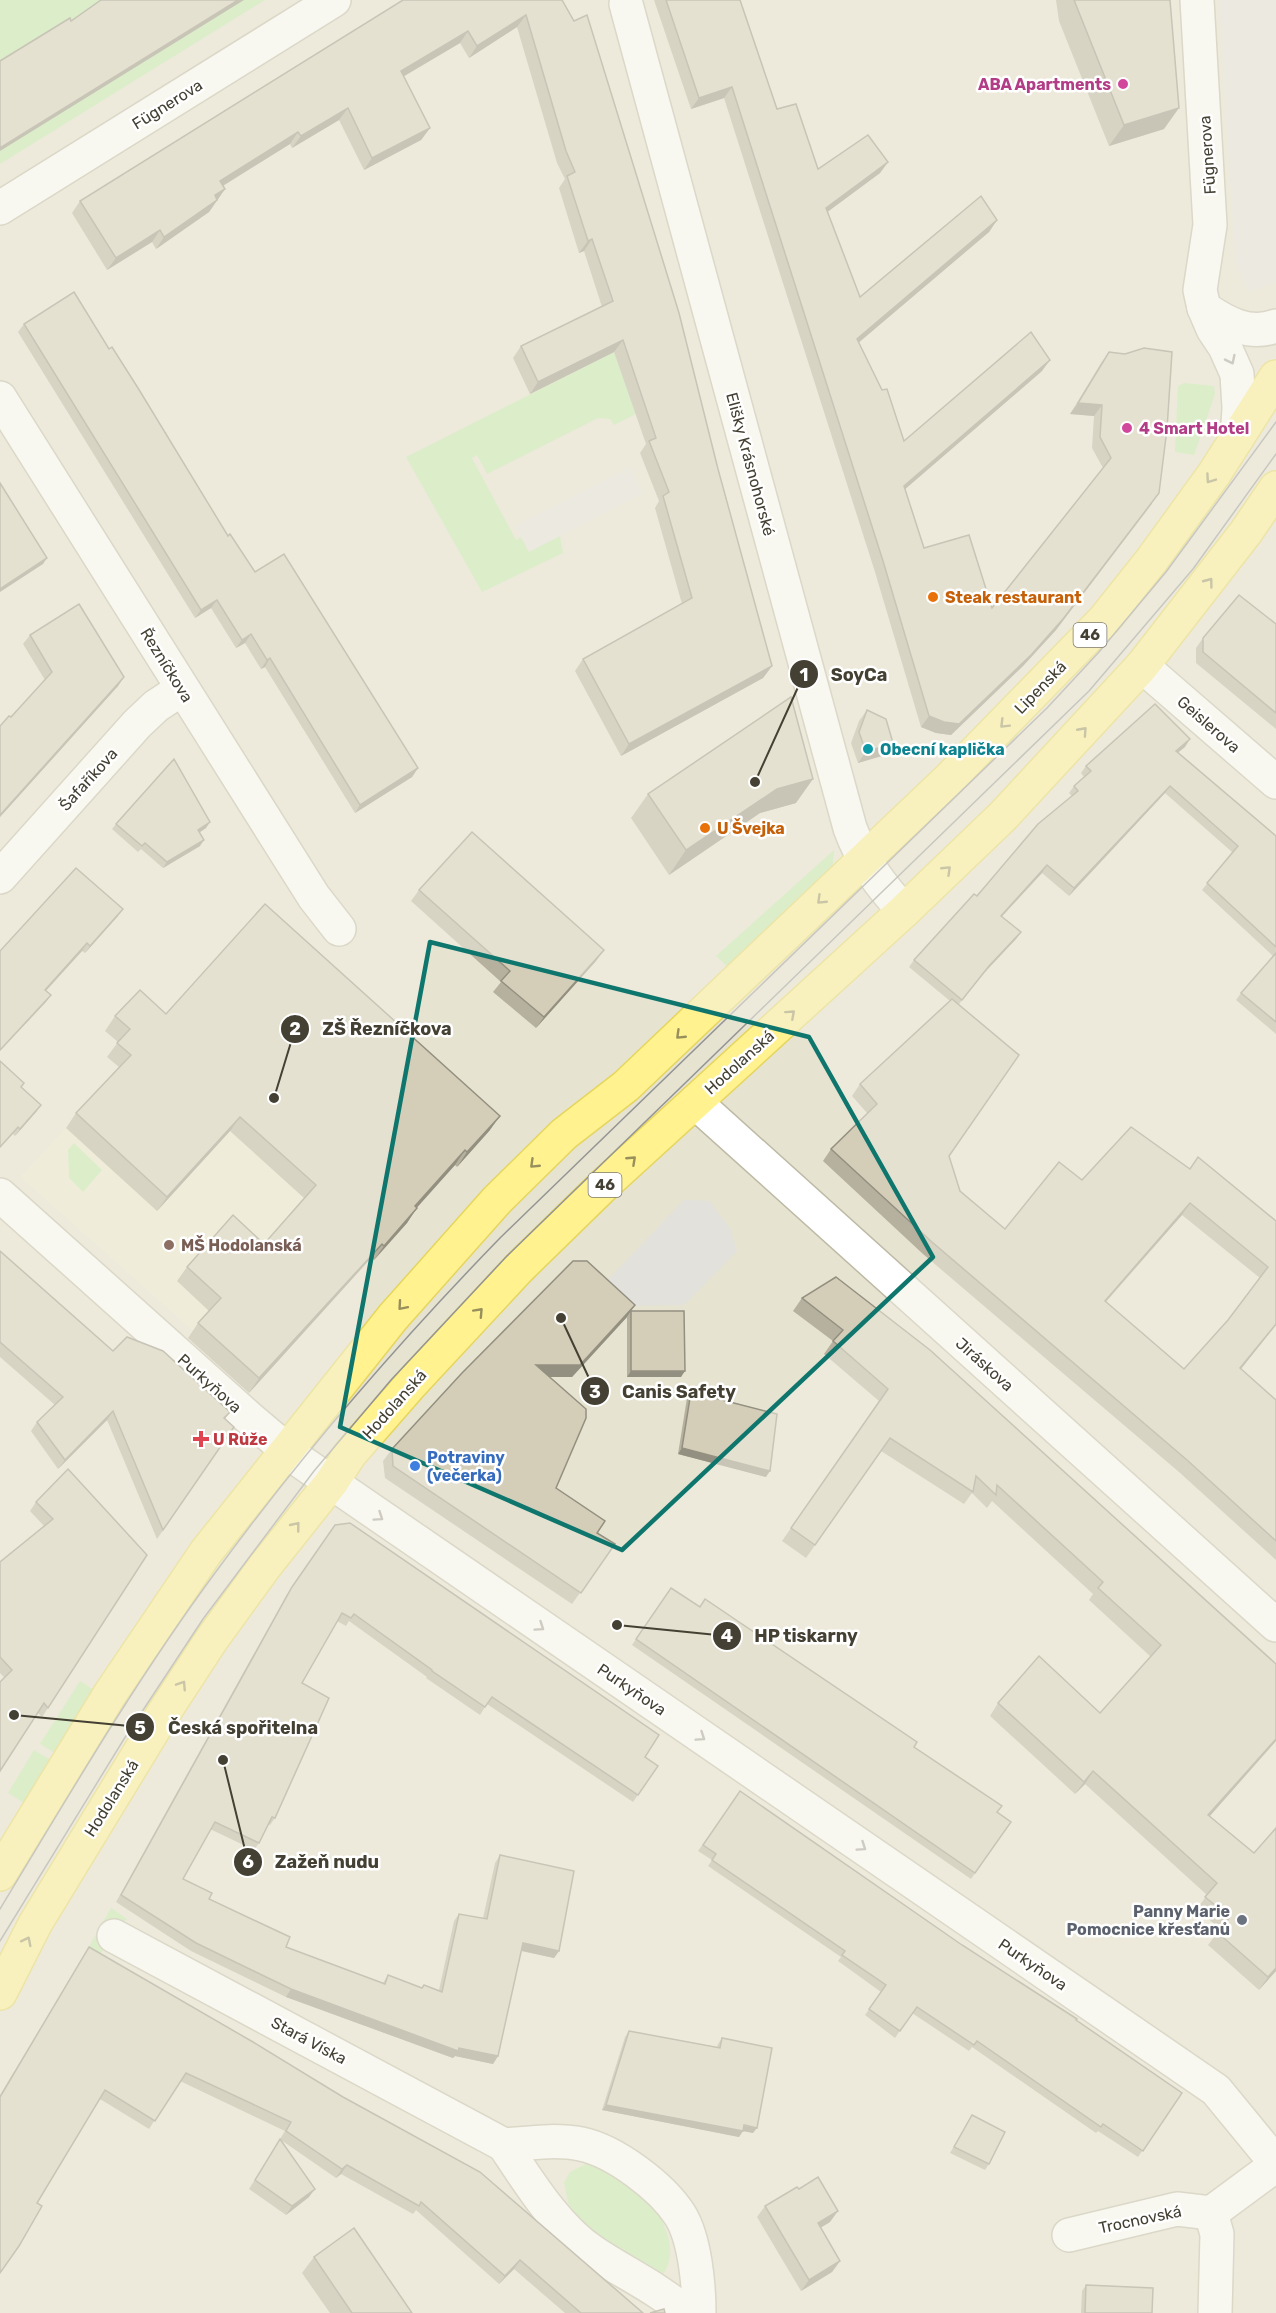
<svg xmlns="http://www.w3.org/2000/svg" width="1276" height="2313" font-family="Rubik,sans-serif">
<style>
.residential{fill:#e6e3d1}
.education{fill:#ece8cc}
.green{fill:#c1e8aa}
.parking{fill:#e2e1dc}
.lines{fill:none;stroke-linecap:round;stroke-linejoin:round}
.street-casing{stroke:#bebaa6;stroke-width:36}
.primary-casing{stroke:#e6d55d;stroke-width:36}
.street{stroke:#fff;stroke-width:33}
.primary{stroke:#fff28f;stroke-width:33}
.tram{stroke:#949494;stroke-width:1.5}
.wall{fill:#b6b19e;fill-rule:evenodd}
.shaded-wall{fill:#949081}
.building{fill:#d4ceb8;stroke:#949081;stroke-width:1.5;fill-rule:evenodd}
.oneway{stroke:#a2a099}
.oneway2{stroke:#98905c}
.marked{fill:none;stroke:#0f766e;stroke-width:4.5;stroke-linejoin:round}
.hotel-dot{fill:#d1479c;stroke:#fff;stroke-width:2}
.food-dot{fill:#e8710a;stroke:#fff;stroke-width:2}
.culture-dot{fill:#0f9aa8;stroke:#fff;stroke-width:2}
.education-dot{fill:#8d6e63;stroke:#fff;stroke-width:2}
.health-dot{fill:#e0444e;stroke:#fff;stroke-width:2}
.shop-dot{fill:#3f7fe0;stroke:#fff;stroke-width:2}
.worship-dot{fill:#6b7280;stroke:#fff;stroke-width:2}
.labels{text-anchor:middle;stroke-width:5;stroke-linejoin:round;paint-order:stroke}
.shield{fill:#fff;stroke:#7c7970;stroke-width:1.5}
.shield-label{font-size:15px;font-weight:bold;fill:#444033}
.hotel-label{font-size:16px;font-weight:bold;fill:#b23c85;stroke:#fff;text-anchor:end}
.street-label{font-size:16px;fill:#444033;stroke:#fff}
.food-label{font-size:16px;font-weight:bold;fill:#c56008;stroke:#fff;text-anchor:start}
.culture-label{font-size:16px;font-weight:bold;fill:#0d838f;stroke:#fff;text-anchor:start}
.education-label{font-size:16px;font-weight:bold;fill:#785e54;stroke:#fff;text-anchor:start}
.health-label{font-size:16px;font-weight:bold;fill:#be3a42;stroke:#fff;text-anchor:start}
.shop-label{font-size:16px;font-weight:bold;fill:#366cbe;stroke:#fff;text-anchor:start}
.worship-label{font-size:16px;font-weight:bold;fill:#5b616d;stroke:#fff;text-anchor:end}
.leader{fill:none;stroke:#444033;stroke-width:2}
.callout-dot{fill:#444033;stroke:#fff;stroke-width:2}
.mark-label{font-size:18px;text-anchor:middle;font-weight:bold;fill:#fff}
.callout-label{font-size:18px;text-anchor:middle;font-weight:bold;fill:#444033;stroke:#fff;stroke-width:5;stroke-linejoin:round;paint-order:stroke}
</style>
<rect width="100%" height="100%" fill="#f2f0e3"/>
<rect class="residential" x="0" y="0" width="1276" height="2313"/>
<path class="education" d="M120,1069L490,1130L457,1167L455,1165L405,1221L407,1223L374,1260L371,1258L255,1386L21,1177Z"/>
<g class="green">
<path d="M0,0H265L0,164Z"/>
<path d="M614,352L636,414L614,425L610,419L598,418L487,474L477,455L472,458L516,540L521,537L529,551L560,536L563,553L482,592L406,457Z"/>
<path d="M1184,383L1214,386L1215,394L1194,455L1175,452L1178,386Z"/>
<path d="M834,850L832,873L733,972L716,956Z"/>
<path d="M74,1143L102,1170L83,1192L69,1178L68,1150Z"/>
<path d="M80,1681L97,1692L58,1755L40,1744Z"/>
<path d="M34,1750L56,1763L29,1806L8,1793Z"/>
<path d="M111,1908L127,1919L111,1935L100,1955L87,1950Z"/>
<path d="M592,2161C607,2171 628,2179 640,2192C660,2211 681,2247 664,2273L646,2270L584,2229L568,2202L564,2183L570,2172Z"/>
</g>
<g class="parking">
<path d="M1219,0H1276V282L1248,292L1235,258Z"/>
<path d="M630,467L643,493L529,552L515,526Z"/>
<path d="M684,1200L710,1201L730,1229L737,1251L684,1305L630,1306L605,1283Z"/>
</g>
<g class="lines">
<defs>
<g id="street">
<path d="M1197,0L1210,225L1200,290L1204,308L1213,329L1225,347L1237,374L1239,408L1237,438"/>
<path d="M626,4L850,828C862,861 881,886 904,911"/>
<path d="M0,208L334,0"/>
<path d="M1204,308C1226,323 1249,336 1276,326"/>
<path d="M0,398L314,897L339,929"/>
<path d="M1142,666L1276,782"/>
<path d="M0,877L137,724L156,706L182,689"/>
<path d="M695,1102L1276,1625"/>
<path d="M0,1195L248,1417L300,1461L1216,2090L1276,2163"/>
<path d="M114,1936L504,2145C529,2143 556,2139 581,2144C615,2151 662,2187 680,2215C695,2239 699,2285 699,2313"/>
<path d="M504,2145C528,2181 556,2227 593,2252C624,2273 658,2288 686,2313"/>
<path d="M1069,2235L1177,2209L1211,2213"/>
<path d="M1215,2313L1217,2234L1211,2213L1276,2165"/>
</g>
<g id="primary">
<path d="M0,1874L110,1694L206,1552L393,1317L497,1200L564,1134L626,1086L949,779L1104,620L1151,561L1214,474L1276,377"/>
<path d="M0,1993L35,1924L163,1714L212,1639L265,1566L331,1483L350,1454L412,1383L519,1268L605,1184L904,911L1003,816L1142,666L1246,532L1276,488"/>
</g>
</defs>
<use href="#street" class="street-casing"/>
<use href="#primary" class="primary-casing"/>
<use href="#street" class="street"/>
<use href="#primary" class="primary"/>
<g class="tram">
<path d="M0,1909C69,1795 136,1680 215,1573C302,1454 398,1343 500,1238L1047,708L1099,652L1166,572L1276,422"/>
<path d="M0,1941L124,1739L203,1619L314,1471L391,1380L506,1257L1089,691L1193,569L1276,454"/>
</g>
</g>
<g class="wall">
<path d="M403,0H562L718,469L772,666L763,678L621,756L575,671L583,659L682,604L655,508L659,501L640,453L646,444L614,352L530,394L513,358L521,346L602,307L584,251L579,253L559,188L565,179L557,163L517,27L469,58L460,43L403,77L430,128L421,140L364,170L339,120L292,148L290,144L223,186L225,189L209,212L156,249L152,242L107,270L72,213L80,201Z"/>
<path d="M654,0H740L777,109L818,169L888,162L880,173L827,212L860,297L997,220L989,232L859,342L904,441L1042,371L905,489L924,548L992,608L1103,468L1092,448L1094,416L1070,414L1101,363L1109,352L1152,504L1056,630L1023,666L951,735L936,733L921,727L875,572L724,98L691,109Z"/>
<path d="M1056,0H1170L1164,129L1109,146L1059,21Z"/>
<path d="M24,324L109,349L228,536L255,572L418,768L412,777L355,813L265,667L261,669L245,643L236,648L211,608L195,618L18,332Z"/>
<path d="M1276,624V729L1196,663V648L1203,638Z"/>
<path d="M30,635L124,677L118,686L0,817V726L11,717L45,680L23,644Z"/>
<path d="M867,710L885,755L858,763L851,743L859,721Z"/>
<path d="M1185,747L1178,752L1276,836V1034L1236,1000L1241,993L1273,956L1202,890L1232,852L1165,793L1069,896L1042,873L1001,916L1021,932L1016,939L984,973L959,1004L949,1156L960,1191L1005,1229L1082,1180L1190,1169L1276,1221V1325L1241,1369L1276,1400V1560L1179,1472L923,1254L823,1161L831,1149L867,1113L852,1096L860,1084L950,1001L909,967L914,960L1072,796L1069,793L1074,786L1084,777L1081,773L1086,766ZM1182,1215L1260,1278L1228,1320L1184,1369L1106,1302Z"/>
<path d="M648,794L796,803L760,813L669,875L631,818Z"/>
<path d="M116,824L206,828L200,832V846L163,868L141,849L138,852L112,829Z"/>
<path d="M419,890L596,961L536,1028L493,992L501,982L411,901Z"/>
<path d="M118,916L85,953L82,951L46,991V1002L0,951Z"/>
<path d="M166,1014L490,1130L457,1167L455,1165L416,1208L407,1223L374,1260L371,1258L249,1393L188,1338L198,1323L209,1311L177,1281L187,1267L264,1244L304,1198L230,1131L157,1211L66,1128L76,1113L119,1067L107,1057L118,1042L105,1031L115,1016Z"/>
<path d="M0,1061L21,1087L41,1105L36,1112L15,1136L13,1134L0,1148Z"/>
<path d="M0,1251L113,1351L230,1412L225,1419L234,1427L157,1539L107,1420L58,1469L31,1431L37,1422L55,1405L0,1357Z"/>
<path d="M802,1298L1276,1664V1741L1210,1816L1254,1853L1276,1828V1971L1259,1990L1208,1945L1220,1929L1197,1909L1207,1895L1085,1784L1075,1794L990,1716L998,1703L1100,1713L1151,1657L1089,1600L1093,1594L992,1501L987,1508L972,1493L964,1504L881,1451L806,1558L782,1541L879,1401L824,1354L833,1341L793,1311Z"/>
<path d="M635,1305L627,1317L572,1377H550L556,1488L597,1533L615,1544L572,1604L385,1478L383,1461L392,1449Z"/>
<path d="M631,1311L681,1377H627V1317Z"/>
<path d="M691,1392L766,1477L678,1454L687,1398Z"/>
<path d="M68,1469L48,1708L42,1717L0,1673V1562L44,1526L30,1511L36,1502Z"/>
<path d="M335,1525L658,1766L633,1802L487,1704L480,1715L426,1678L427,1677L349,1621L346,1626L337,1621L302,1683L275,1818L270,1825L268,1824L259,1843L254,1850L210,1829L183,1879L209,1899L286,1947L383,1983L388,1975L422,1988L424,1985L439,1990L454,1921L459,1914L483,1918L495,1863L500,1855L559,1951L554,1958L521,1951L498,2056L493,2064L455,2056L453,2058L286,1997L191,1951L116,1902L287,1594Z"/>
<path d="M671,1588L914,1747L997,1812L1011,1822L971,1879L632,1645Z"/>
<path d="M740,1791L962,1945L1182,2093L1138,2157L1098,2131L1096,2133L972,2047L969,2051L912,2013L895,2038L865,2015L881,1992L838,1961L841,1957L708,1866L712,1860L698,1851Z"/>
<path d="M89,1947L643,2313H565L514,2269L499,2284L416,2210L413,2214L341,2174L336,2178L281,2140L309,2197L286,2215L249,2189L285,2131L180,2081L149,2129L100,2099L37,2203L0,2273V2095Z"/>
<path d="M629,2031L717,2047L718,2044L722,2038L753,2133L743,2131L739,2137L602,2110L625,2037Z"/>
<path d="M972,2115L989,2164L985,2170L950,2153Z"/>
<path d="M765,2206L830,2222L820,2228L840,2261L832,2272L801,2291L757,2217Z"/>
<path d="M314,2257L412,2313H330L302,2273Z"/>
<path d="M1086,2285L1152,2313H1081L1082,2291Z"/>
</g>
<g class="shaded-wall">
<path d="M238,0H244L0,151V148Z"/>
<path d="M526,15L517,27L469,58L477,46Z"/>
<path d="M468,31L460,43L392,83L401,71Z"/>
<path d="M732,87L724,98L691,109L699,98Z"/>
<path d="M348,108L339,120L292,148L301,136Z"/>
<path d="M1179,108L1164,129L1109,146L1124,125Z"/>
<path d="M430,128L421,140L364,170L372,158Z"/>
<path d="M298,132L290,144L211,193L220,181Z"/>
<path d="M888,162L880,173L818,219L826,208Z"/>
<path d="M225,189L209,212L156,249L164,237L215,195Z"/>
<path d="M997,220L989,232L850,350L857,339Z"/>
<path d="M160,230L152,242L107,270L116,258Z"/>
<path d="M592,239L584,251L579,253L588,241Z"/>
<path d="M623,340L614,352L530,394L538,382Z"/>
<path d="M1050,360L1042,371L896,497L904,486Z"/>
<path d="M1078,403L1102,405L1094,416L1070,414Z"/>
<path d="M1159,493L1056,630L1023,666L951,735L936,733L921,727L929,716Z"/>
<path d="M47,558L43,564L0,592V589Z"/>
<path d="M217,600L211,608L195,618L201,610Z"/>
<path d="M251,634L245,643L236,648L242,640Z"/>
<path d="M270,658L265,667L261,669L267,660Z"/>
<path d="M772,666L763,678L621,756L629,744Z"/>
<path d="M124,677L118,686L0,817V815Z"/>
<path d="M1190,739L1185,747L1171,758L1176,751Z"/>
<path d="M893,743L885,755L858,763L866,752Z"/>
<path d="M418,768L412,777L355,813L360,805Z"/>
<path d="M813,779L796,803L760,813L669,875L686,850L777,789Z"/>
<path d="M1170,786L1165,793L1069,896L1074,888Z"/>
<path d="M210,822L206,828L194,836L198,830Z"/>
<path d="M204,840L200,846L163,868L167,862Z"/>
<path d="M1047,865L1042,873L996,923L1001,916Z"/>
<path d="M123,909L118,916L85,953L90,946Z"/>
<path d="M1021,932L1016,939L984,973L957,1007L989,966Z"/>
<path d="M87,943L82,951L40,997L45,990Z"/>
<path d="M604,950L596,961L536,1028L544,1017Z"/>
<path d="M51,995L46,1002L0,1051V1050Z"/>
<path d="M41,1105L36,1112L15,1136L20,1129Z"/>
<path d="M500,1116L490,1130L457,1167L467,1152Z"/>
<path d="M240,1117L230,1131L157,1211L167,1197Z"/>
<path d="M465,1150L455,1165L405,1221L415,1206Z"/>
<path d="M1190,1203L1182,1215L1096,1312L1105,1301Z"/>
<path d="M417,1208L407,1223L374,1260L384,1246Z"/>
<path d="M382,1244L371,1258L249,1393L259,1378Z"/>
<path d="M635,1305L627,1317L572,1377H527L536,1365Z"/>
<path d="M1276,1324V1325L1232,1380L1240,1368Z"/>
<path d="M631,1371H685L681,1377H627Z"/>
<path d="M113,1411L107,1420L58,1469L65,1460Z"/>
<path d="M682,1448L770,1471L766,1477L678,1454Z"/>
<path d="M1276,1739V1741L1200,1827L1208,1815Z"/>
<path d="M1093,1771L1085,1784L1075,1794L1084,1782Z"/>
<path d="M523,1943L559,1951L554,1958L518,1950Z"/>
<path d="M1276,1968V1971L1259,1990L1268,1977Z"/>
<path d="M291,1989L498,2056L493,2064L455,2056L453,2058L286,1997Z"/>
<path d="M606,2105L757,2128L753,2133L743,2131L739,2137L602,2110Z"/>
<path d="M347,2165L341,2174L336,2178L342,2169Z"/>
<path d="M315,2189L309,2197L286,2215L292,2206Z"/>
<path d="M838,2211L830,2222L810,2234L818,2223Z"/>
<path d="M520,2260L514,2269L499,2284L505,2276Z"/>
<path d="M840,2261L832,2272L801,2291L809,2280Z"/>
</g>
<g class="building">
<path d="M101,0H238L0,148V61L70,18L71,21Z"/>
<path d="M403,0H562L574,21L587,15L679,313L718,469L772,666L629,744L583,659L692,598L663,496L669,492L649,441L656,438L623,340L538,382L521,346L613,301L592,239L588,241L567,176L575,172L566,151L526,15L477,46L468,31L401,71L430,128L372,158L348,108L301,136L298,132L220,181L225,189L215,195L217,200L164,237L160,230L116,258L80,201Z"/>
<path d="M666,0H740L777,109L796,104L818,169L868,135L888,162L826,208L860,297L981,196L997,220L857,339L882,390L887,389L904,441L1031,332L1050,360L904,486L924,548L969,535L992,608L1111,458L1100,437L1102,405L1078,403L1109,352L1125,354L1144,348L1172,352L1167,429L1159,493L1063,619L1031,655L959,724L944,722L929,716L883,561L732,87L699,98Z"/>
<path d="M1074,0H1170L1179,108L1124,125Z"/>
<path d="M74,292L109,349L112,347L138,388L228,536L230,534L255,572L284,554L418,768L360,805L270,658L267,660L251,634L242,640L217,600L201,610L24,324Z"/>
<path d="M0,483L47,558L0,589Z"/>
<path d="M1239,595L1276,624V713L1203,652V638Z"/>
<path d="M79,604L124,677L0,815V726L9,716L11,717L52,672L30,635Z"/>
<path d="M791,697L813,779L777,789L686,850L648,794Z"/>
<path d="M1155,704L1190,739L1176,751L1276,836V947L1207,883L1238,846L1170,786L1074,888L1047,865L1001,916L1021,932L989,966L962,1000L914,960L974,894L977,896L1038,824L1078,791L1074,786L1091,771L1086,766Z"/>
<path d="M867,710L886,719L893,743L866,752L859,732Z"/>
<path d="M174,759L210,822L198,830L204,840L167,862L145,843L142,846L116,824Z"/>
<path d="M472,832L604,950L544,1017L501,981L510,971L419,890Z"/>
<path d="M76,868L123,909L90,946L87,943L45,990L51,995L0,1050V951Z"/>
<path d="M265,904L500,1116L467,1152L465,1150L415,1206L417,1208L384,1246L382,1244L259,1378L198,1323L221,1298L187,1267L233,1215L264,1244L316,1185L240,1117L167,1197L76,1113L131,1055L117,1043L130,1029L115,1016L140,990L166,1014Z"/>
<path d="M1276,953V1022L1241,993Z"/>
<path d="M952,999L1019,1055L949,1156L960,1191L1005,1229L1059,1162L1082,1180L1131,1127L1190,1169L1198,1157L1276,1221V1324L1240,1368L1276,1400V1541L1187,1460L932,1242L831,1149L877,1104L860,1084ZM1190,1203L1268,1267L1228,1320L1184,1369L1105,1301Z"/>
<path d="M0,1061L24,1083L21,1087L41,1105L20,1129L18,1127L0,1147Z"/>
<path d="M0,1251L113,1351L127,1337L163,1351L230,1412L224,1418L234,1427L163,1530L113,1411L65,1460L37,1422L63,1397L0,1342Z"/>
<path d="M573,1261H587L635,1305L580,1365H536L586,1409V1418L556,1488L605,1521L597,1533L615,1544L581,1593L393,1466L392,1449L462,1373Z"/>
<path d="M836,1277L930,1350L1276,1664V1739L1208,1815L1254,1853L1276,1828V1968L1268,1977L1217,1932L1230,1917L1205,1897L1217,1883L1093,1771L1084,1782L998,1703L1039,1656L1100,1713L1161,1645L1098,1588L1103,1582L997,1485L996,1495L976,1476L973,1492L890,1438L815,1545L791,1528L888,1389L833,1341L843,1330L802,1298Z"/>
<path d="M631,1311H684L685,1371H631Z"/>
<path d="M691,1392L777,1414L770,1471L682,1448Z"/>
<path d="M68,1469L147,1555L48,1708L44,1703L0,1771V1682L12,1670L0,1657V1562L53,1519L36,1502Z"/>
<path d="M350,1523L659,1735L645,1757L658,1766L638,1795L492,1697L485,1707L432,1671V1670L354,1614L351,1618L342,1613L302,1683L329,1698L275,1818L272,1817L259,1843L215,1822L183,1879L212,1893L209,1899L290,1937L286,1947L385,1984L388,1975L422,1988L424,1985L442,1992L459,1914L487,1919L500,1855L574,1871L559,1951L523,1943L498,2056L459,2048L458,2051L291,1989L196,1943L121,1895L292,1587L335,1525Z"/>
<path d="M671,1588L700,1607L705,1599L917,1742L914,1747L1002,1806L997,1812L1011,1822L975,1873L636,1639Z"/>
<path d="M740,1791L962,1945L1077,2019L1076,2020L1182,2093L1143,2151L1103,2124L1101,2127L977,2041L974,2045L917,2007L900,2031L869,2009L886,1985L842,1955L845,1951L712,1860L716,1854L703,1845Z"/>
<path d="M89,1947L253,2042L343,2097L480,2172L643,2313H581L520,2260L505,2276L421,2202L419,2206L347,2165L342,2169L286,2131L291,2122L186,2073L155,2121L105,2090L37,2203L42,2206L19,2246L0,2273V2097Z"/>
<path d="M629,2031L720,2048L722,2038L772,2048L757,2128L744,2125L743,2131L606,2105Z"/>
<path d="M972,2115L1005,2132L989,2164L954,2147Z"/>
<path d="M280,2139L315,2189L292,2206L255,2180Z"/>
<path d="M818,2177L838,2211L818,2223L840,2261L809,2280L765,2206L797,2187L799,2189Z"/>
<path d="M354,2228L412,2313H352L314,2257Z"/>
<path d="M1086,2285L1153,2288L1152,2313H1085Z"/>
<path d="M664,2309L665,2313H650Z"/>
</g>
<defs><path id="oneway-chevron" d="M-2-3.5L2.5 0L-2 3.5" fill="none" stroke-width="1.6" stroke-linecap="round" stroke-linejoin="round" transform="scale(1.5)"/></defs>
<g class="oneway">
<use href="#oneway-chevron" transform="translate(1231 360) rotate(64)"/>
<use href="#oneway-chevron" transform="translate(379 1517) rotate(34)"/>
<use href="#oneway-chevron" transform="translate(540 1627) rotate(34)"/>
<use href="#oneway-chevron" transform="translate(701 1737) rotate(34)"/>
<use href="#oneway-chevron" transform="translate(862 1847) rotate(34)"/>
</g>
<g class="oneway2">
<use href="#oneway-chevron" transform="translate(1210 479) rotate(125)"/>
<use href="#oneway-chevron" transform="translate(1209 582) rotate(-53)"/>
<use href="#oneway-chevron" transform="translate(1004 724) rotate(135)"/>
<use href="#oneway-chevron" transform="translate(1083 731) rotate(-48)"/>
<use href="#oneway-chevron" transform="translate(947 870) rotate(-44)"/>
<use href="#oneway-chevron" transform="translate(821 900) rotate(136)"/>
<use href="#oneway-chevron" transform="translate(791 1014) rotate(-42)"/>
<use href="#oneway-chevron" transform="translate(680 1035) rotate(136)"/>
<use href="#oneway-chevron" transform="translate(632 1160) rotate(-43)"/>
<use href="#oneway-chevron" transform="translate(534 1164) rotate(136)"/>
<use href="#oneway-chevron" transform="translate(402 1306) rotate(131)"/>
<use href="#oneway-chevron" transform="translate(479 1312) rotate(-47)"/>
<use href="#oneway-chevron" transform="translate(296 1526) rotate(-51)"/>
<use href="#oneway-chevron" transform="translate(182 1685) rotate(-57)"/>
<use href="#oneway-chevron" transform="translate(27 1941) rotate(-63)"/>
</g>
<path d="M0 0H1276V2313H0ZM430,942L809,1037L933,1257L622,1550L340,1427Z" fill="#f2f0e3" fill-opacity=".55" fill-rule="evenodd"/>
<path class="marked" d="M430,942L809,1037L933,1257L622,1550L340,1427Z"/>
<g class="hotel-dot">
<circle cx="1123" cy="84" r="6"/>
<circle cx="1127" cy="428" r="6"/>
</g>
<g class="food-dot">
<circle cx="933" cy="597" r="6"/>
<circle cx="705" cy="828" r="6"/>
</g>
<circle class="culture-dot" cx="868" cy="749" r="6"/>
<circle class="education-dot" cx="169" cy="1245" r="6"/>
<path class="health-dot" d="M198 1430h6v6h6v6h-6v6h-6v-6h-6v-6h6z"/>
<circle class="shop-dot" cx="415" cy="1466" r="6"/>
<circle class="worship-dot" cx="1242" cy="1920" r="6"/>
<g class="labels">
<g class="shield">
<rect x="1073.5" y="623" width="33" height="24" rx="4.5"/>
<rect x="588.5" y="1173" width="33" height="24" rx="4.5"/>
</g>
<g class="shield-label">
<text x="1090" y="640">46</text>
<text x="605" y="1190">46</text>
</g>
<g class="hotel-label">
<text x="1111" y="90">ABA Apartments</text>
<text x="1139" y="434" text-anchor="start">4 Smart Hotel</text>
</g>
<g class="street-label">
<text transform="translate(167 104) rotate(-32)" y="6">Fügnerova</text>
<text transform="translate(1207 155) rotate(-94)" y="6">Fügnerova</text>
<text transform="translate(751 464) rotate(75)" y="6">Elišky Krásnohorské</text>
<text transform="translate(167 665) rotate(58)" y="6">Řezníčkova</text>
<text transform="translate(1040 687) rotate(-46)" y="6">Lipenská</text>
<text transform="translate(1209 724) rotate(41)" y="6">Geislerova</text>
<text transform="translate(88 779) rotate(-48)" y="6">Šafaříkova</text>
<text transform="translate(739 1062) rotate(-42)" y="6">Hodolanská</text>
<text transform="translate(985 1364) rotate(42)" y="6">Jiráskova</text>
<text transform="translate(210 1383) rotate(42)" y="6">Purkyňova</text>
<text transform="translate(394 1404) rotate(-48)" y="6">Hodolanská</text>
<text transform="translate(632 1689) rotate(34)" y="6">Purkyňova</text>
<text transform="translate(111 1798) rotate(-58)" y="6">Hodolanská</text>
<text transform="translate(1033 1964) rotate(34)" y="6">Purkyňova</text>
<text transform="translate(309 2040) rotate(28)" y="6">Stará Víska</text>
<text transform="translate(1140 2219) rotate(-12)" y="6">Trocnovská</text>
</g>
<g class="food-label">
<text x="945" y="603">Steak restaurant</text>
<text x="717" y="834">U Švejka</text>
</g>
<g class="culture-label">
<text x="880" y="755">Obecní kaplička</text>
</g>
<g class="education-label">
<text x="181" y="1251">MŠ Hodolanská</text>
</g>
<g class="health-label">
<text x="213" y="1445">U Růže</text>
</g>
<g class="shop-label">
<text x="427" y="1463">Potraviny<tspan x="427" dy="18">(večerka)</tspan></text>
</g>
<g class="worship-label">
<text x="1230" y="1917">Panny Marie<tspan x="1230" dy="18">Pomocnice křesťanů</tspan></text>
</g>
</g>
<path class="leader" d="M755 782L804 674M274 1098L295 1029M561 1318L595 1391M617 1625L727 1636M14 1715L140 1727M223 1760L248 1862"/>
<g class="callout-dot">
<circle cx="755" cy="782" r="6"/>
<circle cx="274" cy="1098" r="6"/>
<circle cx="561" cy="1318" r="6"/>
<circle cx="617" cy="1625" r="6"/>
<circle cx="14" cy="1715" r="6"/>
<circle cx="223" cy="1760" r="6"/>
<circle cx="804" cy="674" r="15"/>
<circle cx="295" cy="1029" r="15"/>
<circle cx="595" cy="1391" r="15"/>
<circle cx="727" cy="1636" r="15"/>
<circle cx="140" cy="1727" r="15"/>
<circle cx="248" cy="1862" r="15"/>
</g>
<g class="mark-label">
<text x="804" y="681">1</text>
<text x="295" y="1035">2</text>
<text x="595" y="1398">3</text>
<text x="727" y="1642">4</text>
<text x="140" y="1734">5</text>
<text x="248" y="1868">6</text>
</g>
<g class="callout-label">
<text x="859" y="681">SoyCa</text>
<text x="387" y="1035">ZŠ Řezníčkova</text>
<text x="679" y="1398">Canis Safety</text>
<text x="806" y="1642">HP tiskarny</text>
<text x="243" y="1734">Česká spořitelna</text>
<text x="327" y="1868">Zažeň nudu</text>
</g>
</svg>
